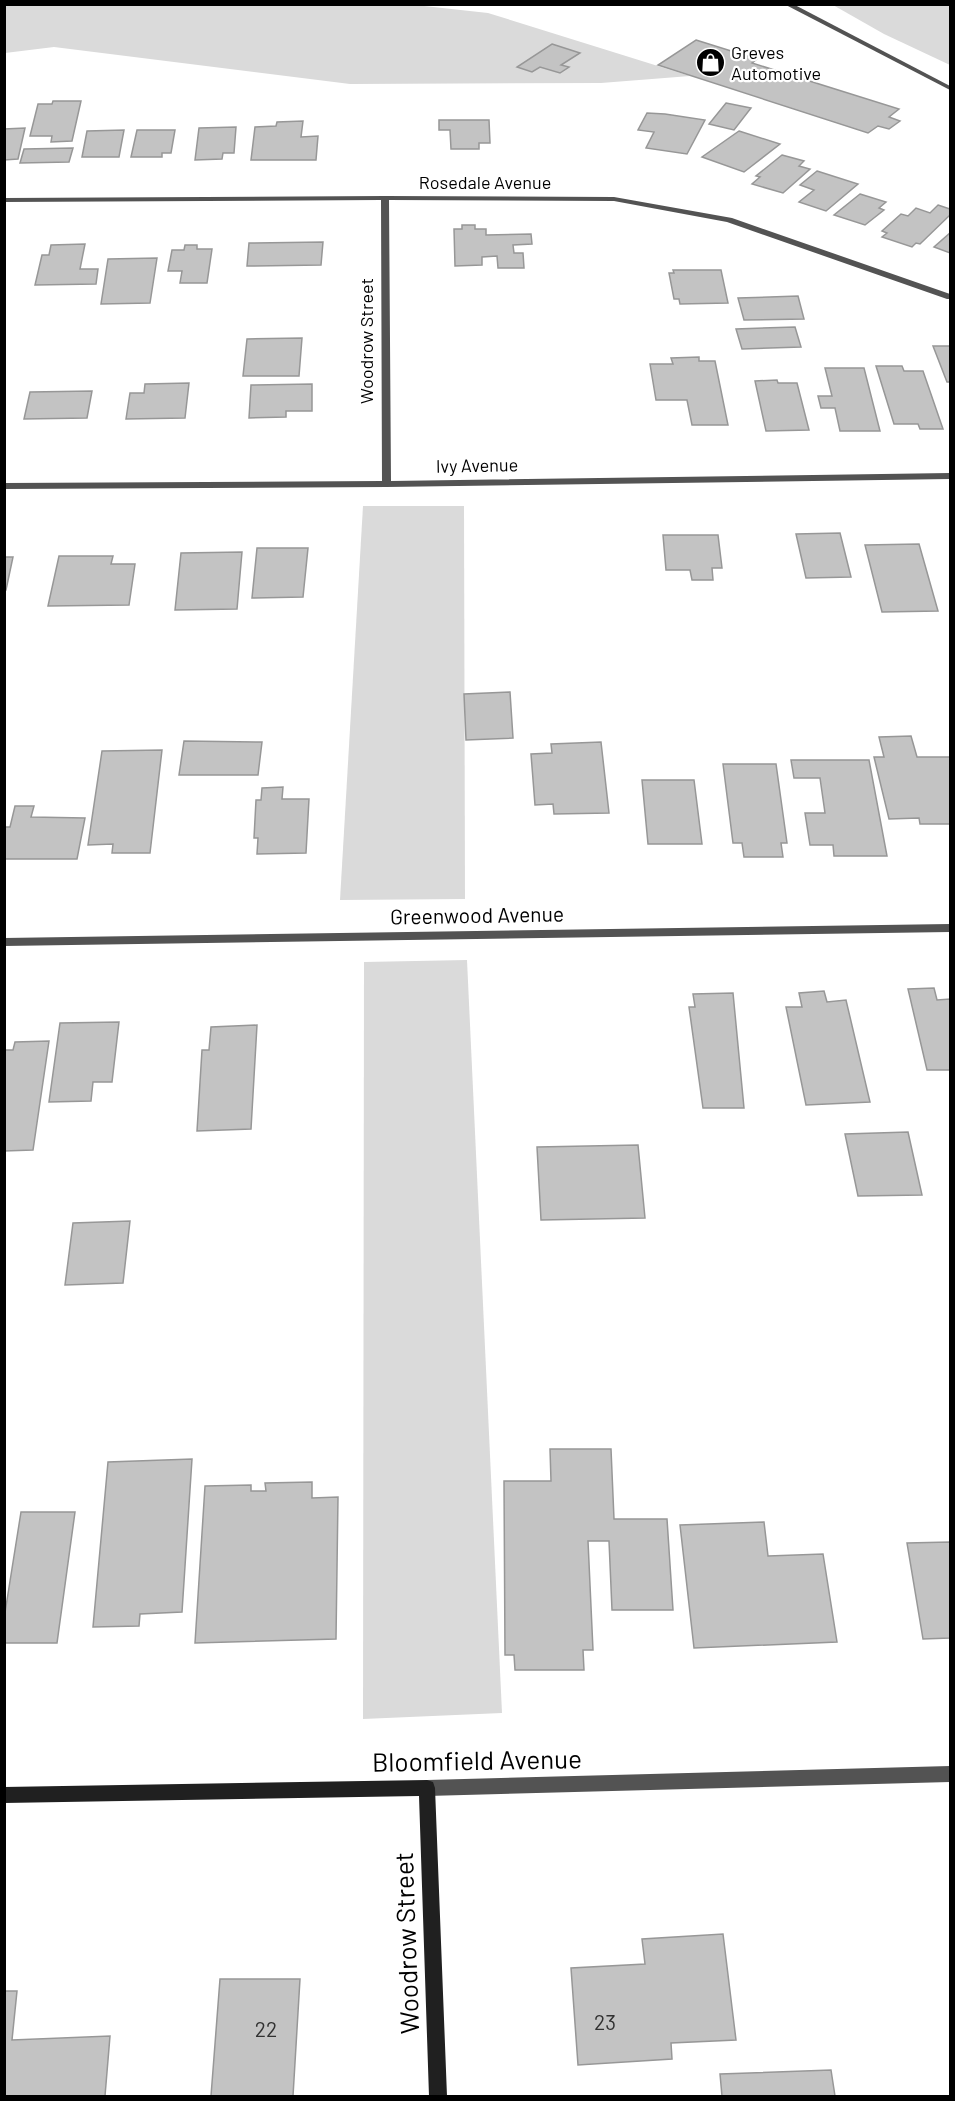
<svg xmlns="http://www.w3.org/2000/svg" width="955" height="2101" font-family="Barlow,sans-serif">
<style>
.green{fill:#dadada}
.building{fill:#c3c3c3;stroke:#979797;stroke-width:1.5}
.lines{fill:none;stroke-linecap:round;stroke-linejoin:round}
.street{fill:#535353;fill-rule:evenodd}
.secondary{fill:#202020;fill-rule:evenodd}
.labels{text-anchor:middle;stroke-width:4.5;stroke-linejoin:round;paint-order:stroke}
.far-poi-label{font-size:18px;fill:#000;stroke:#fff;text-anchor:start}
.far-street-label{font-size:18px;fill:#000;stroke:#fff}
.street-label{font-size:21px;fill:#000;stroke:#fff}
.near-number-label{font-size:21px;fill:#313131}
.near-street-label{font-size:26px;fill:#000;stroke:#fff}
</style>
<rect width="100%" height="100%" fill="#fff"/>
<g class="green">
<path d="M4,5H415L488,13L690,76L601,83L350,84L54,47L5,53Z"/>
<path d="M833,5H950V65L884,34Z"/>
<path d="M363,506H464L465,899L340,900Z"/>
<path d="M467,960L502,1713L363,1719L364,962Z"/>
</g>
<g class="building">
<path d="M696,40L757,59L752,63L899,109L889,117L900,121L889,129L878,126L868,133L658,65Z"/>
<path d="M552,44L580,53L561,65L569,67L560,73L540,67L532,72L517,67Z"/>
<path d="M53,101H81L72,141L51,142L52,136H30L38,104H52Z"/>
<path d="M726,103L751,108L734,130L709,124Z"/>
<path d="M647,113L665,114L705,120L687,154L646,148L654,132L638,130Z"/>
<path d="M439,120H489L490,143H479V149H451L450,130H439Z"/>
<path d="M303,121L301,137L318,136L316,160H251L255,127L276,126L277,122Z"/>
<path d="M236,127L234,153H223L222,159L195,160L199,128Z"/>
<path d="M25,128L18,159L4,160V129Z"/>
<path d="M124,130L119,157H82L87,131Z"/>
<path d="M137,130H175L171,153H162V157H131Z"/>
<path d="M739,131L780,144L744,172L702,157Z"/>
<path d="M73,148L69,162L20,163L24,149Z"/>
<path d="M782,155L804,161L799,166L810,169L783,193L752,184L760,177L756,176Z"/>
<path d="M817,171L858,184L826,211L799,202L814,190L800,185Z"/>
<path d="M860,194L886,202L879,208L884,210L865,225L834,215Z"/>
<path d="M938,205L950,209V215L920,244L916,243L912,247L882,237L887,233L882,231L901,214L908,216L916,208L930,213Z"/>
<path d="M462,225H475V229H486V235L531,234L532,244L513,245L514,253H523L524,268H498L497,256L482,257V265L455,266L454,229H462Z"/>
<path d="M950,233V253L934,247Z"/>
<path d="M323,242L321,265L247,266L249,243Z"/>
<path d="M85,244L80,269H98L96,284L35,285L42,255H49L51,245Z"/>
<path d="M185,245H197V249H212L207,283H180L182,271H168L172,250H184Z"/>
<path d="M157,258L150,303L101,304L108,259Z"/>
<path d="M673,270H721L728,303L680,304L679,299H674L669,273H674Z"/>
<path d="M798,296L804,319L744,320L738,298Z"/>
<path d="M795,327L801,347L742,349L736,329Z"/>
<path d="M302,338L299,376H243L247,339Z"/>
<path d="M933,346H950V382H947Z"/>
<path d="M699,357V361H715L728,425H692L687,400H656L650,364H673L671,358Z"/>
<path d="M876,366H902L904,371H923L943,429H920L918,424H894Z"/>
<path d="M825,368H864L880,431H840L835,408H821L818,396H832Z"/>
<path d="M777,380L778,383H797L809,430L766,431L755,381Z"/>
<path d="M189,383L185,418L126,419L130,393H144L145,384Z"/>
<path d="M312,384V411H286V417L249,418L251,385Z"/>
<path d="M92,391L87,418L24,419L30,392Z"/>
<path d="M840,533L851,577L806,578L796,534Z"/>
<path d="M663,535H718L722,568H712L713,580H692L690,570H666Z"/>
<path d="M919,544L938,611L882,612L865,545Z"/>
<path d="M257,548H308L303,597L252,598Z"/>
<path d="M242,552L237,609L175,610L181,553Z"/>
<path d="M59,556H113L111,564H135L129,605L48,606Z"/>
<path d="M4,557H13L6,590H4Z"/>
<path d="M510,692L513,738L466,740L464,694Z"/>
<path d="M911,736L917,757H950V824H920L919,818L889,819L874,757H884L879,737Z"/>
<path d="M184,741L262,742L258,775H179Z"/>
<path d="M601,742L609,813L554,814L553,804L535,805L531,754L552,753L551,744Z"/>
<path d="M162,750L150,853H112L113,844L88,845L102,751Z"/>
<path d="M791,760H869L887,856H834L833,845H810L805,813H825L820,778H794Z"/>
<path d="M723,764H776L787,843H781L783,857H744L742,843H733Z"/>
<path d="M642,780H694L702,844H648Z"/>
<path d="M283,787L282,799H309L306,853L257,854L258,838H254L256,800H261L262,788Z"/>
<path d="M15,806H34L31,817L85,818L77,859H4V827H10Z"/>
<path d="M934,988L937,1000L950,999V1070H927L908,989Z"/>
<path d="M824,991L827,1002L846,1000L870,1102L806,1105L786,1007H802L799,993Z"/>
<path d="M733,993L744,1108H703L689,1007H695L693,994Z"/>
<path d="M119,1022L112,1082H93L91,1101L49,1102L60,1023Z"/>
<path d="M257,1025L251,1129L197,1131L202,1050H209L211,1027Z"/>
<path d="M49,1041L33,1150L4,1151V1050H13L15,1042Z"/>
<path d="M908,1132L922,1195L858,1196L845,1134Z"/>
<path d="M638,1145L645,1218L541,1220L537,1147Z"/>
<path d="M130,1221L123,1283L65,1285L73,1223Z"/>
<path d="M550,1449H611L614,1519H667L673,1610H612L609,1541H588L593,1650H583L584,1670H515L514,1655H505L504,1481H551Z"/>
<path d="M192,1459L182,1612L140,1614L139,1626L93,1627L108,1462Z"/>
<path d="M312,1482V1498L338,1497L336,1639L195,1643L205,1486L251,1485V1491H266L265,1483Z"/>
<path d="M21,1512H75L57,1643H4V1619Z"/>
<path d="M764,1522L768,1556L823,1554L837,1642L694,1648L680,1525Z"/>
<path d="M950,1542V1638L923,1639L907,1543Z"/>
<path d="M723,1934L736,2040L671,2043L672,2059L578,2065L571,1968L645,1964L642,1939Z"/>
<path d="M220,1979H300L293,2096H211Z"/>
<path d="M4,1991H17L12,2040L110,2036L105,2096H4Z"/>
<path d="M831,2070L835,2096H722L720,2074Z"/>
</g>
<g class="lines">
<g class="street">
<path d="M784,4H793L950,86V90Z"/>
<path d="M385,196L614,197L732,218L950,294V299H947L727,222L614,201L389,200L391,481L950,473V479L387,487L4,489V483L382,481L381,200L4,202V198Z"/>
<path d="M950,924V932L4,946V938Z"/>
<path d="M950,1766V1782L427,1796L421,1794L419,1788L421,1782L427,1780Z"/>
</g>
<path class="secondary" d="M427,1780L433,1782L435,1788L447,2096H429L419,1796L4,1803V1787Z"/>
</g>
<defs>
<symbol id="shop-disc" viewBox="-11 -11 22 22"><circle r="9.5" fill="#000" stroke="#fff"/><path d="M-5-2.5h2.3a2.7 3.5 0 0 1 5.4 0H5L5.5 6h-11ZM-1.5-2.5h3a1.5 2.3 0 0 0-3 0Z" fill="#fff"/></symbol>
</defs>
<g fill-rule="evenodd">
<use href="#shop-disc" x="694" y="46" width="33" height="33"/>
</g>
<g class="labels">
<g class="far-poi-label">
<text x="731" y="59">Greves<tspan x="731" dy="21">Automotive</tspan></text>
</g>
<g class="far-street-label">
<text x="485" y="189">Rosedale Avenue</text>
<text transform="translate(367 341) rotate(-90)" y="6">Woodrow Street</text>
<text transform="translate(477 466) rotate(-1)" y="6">Ivy Avenue</text>
</g>
<g class="street-label">
<text transform="translate(477 916) rotate(-1)" y="7">Greenwood Avenue</text>
</g>
<g class="near-number-label">
<text x="605" y="2030">23</text>
<text x="266" y="2037">22</text>
</g>
<g class="near-street-label">
<text transform="translate(477 1761) rotate(-1)" y="9">Bloomfield Avenue</text>
<text transform="translate(407 1943) rotate(-92)" y="9">Woodrow Street</text>
</g>
</g>
<rect width="955" height="2101" fill="none" stroke="#000000" stroke-width="12"/>
</svg>
